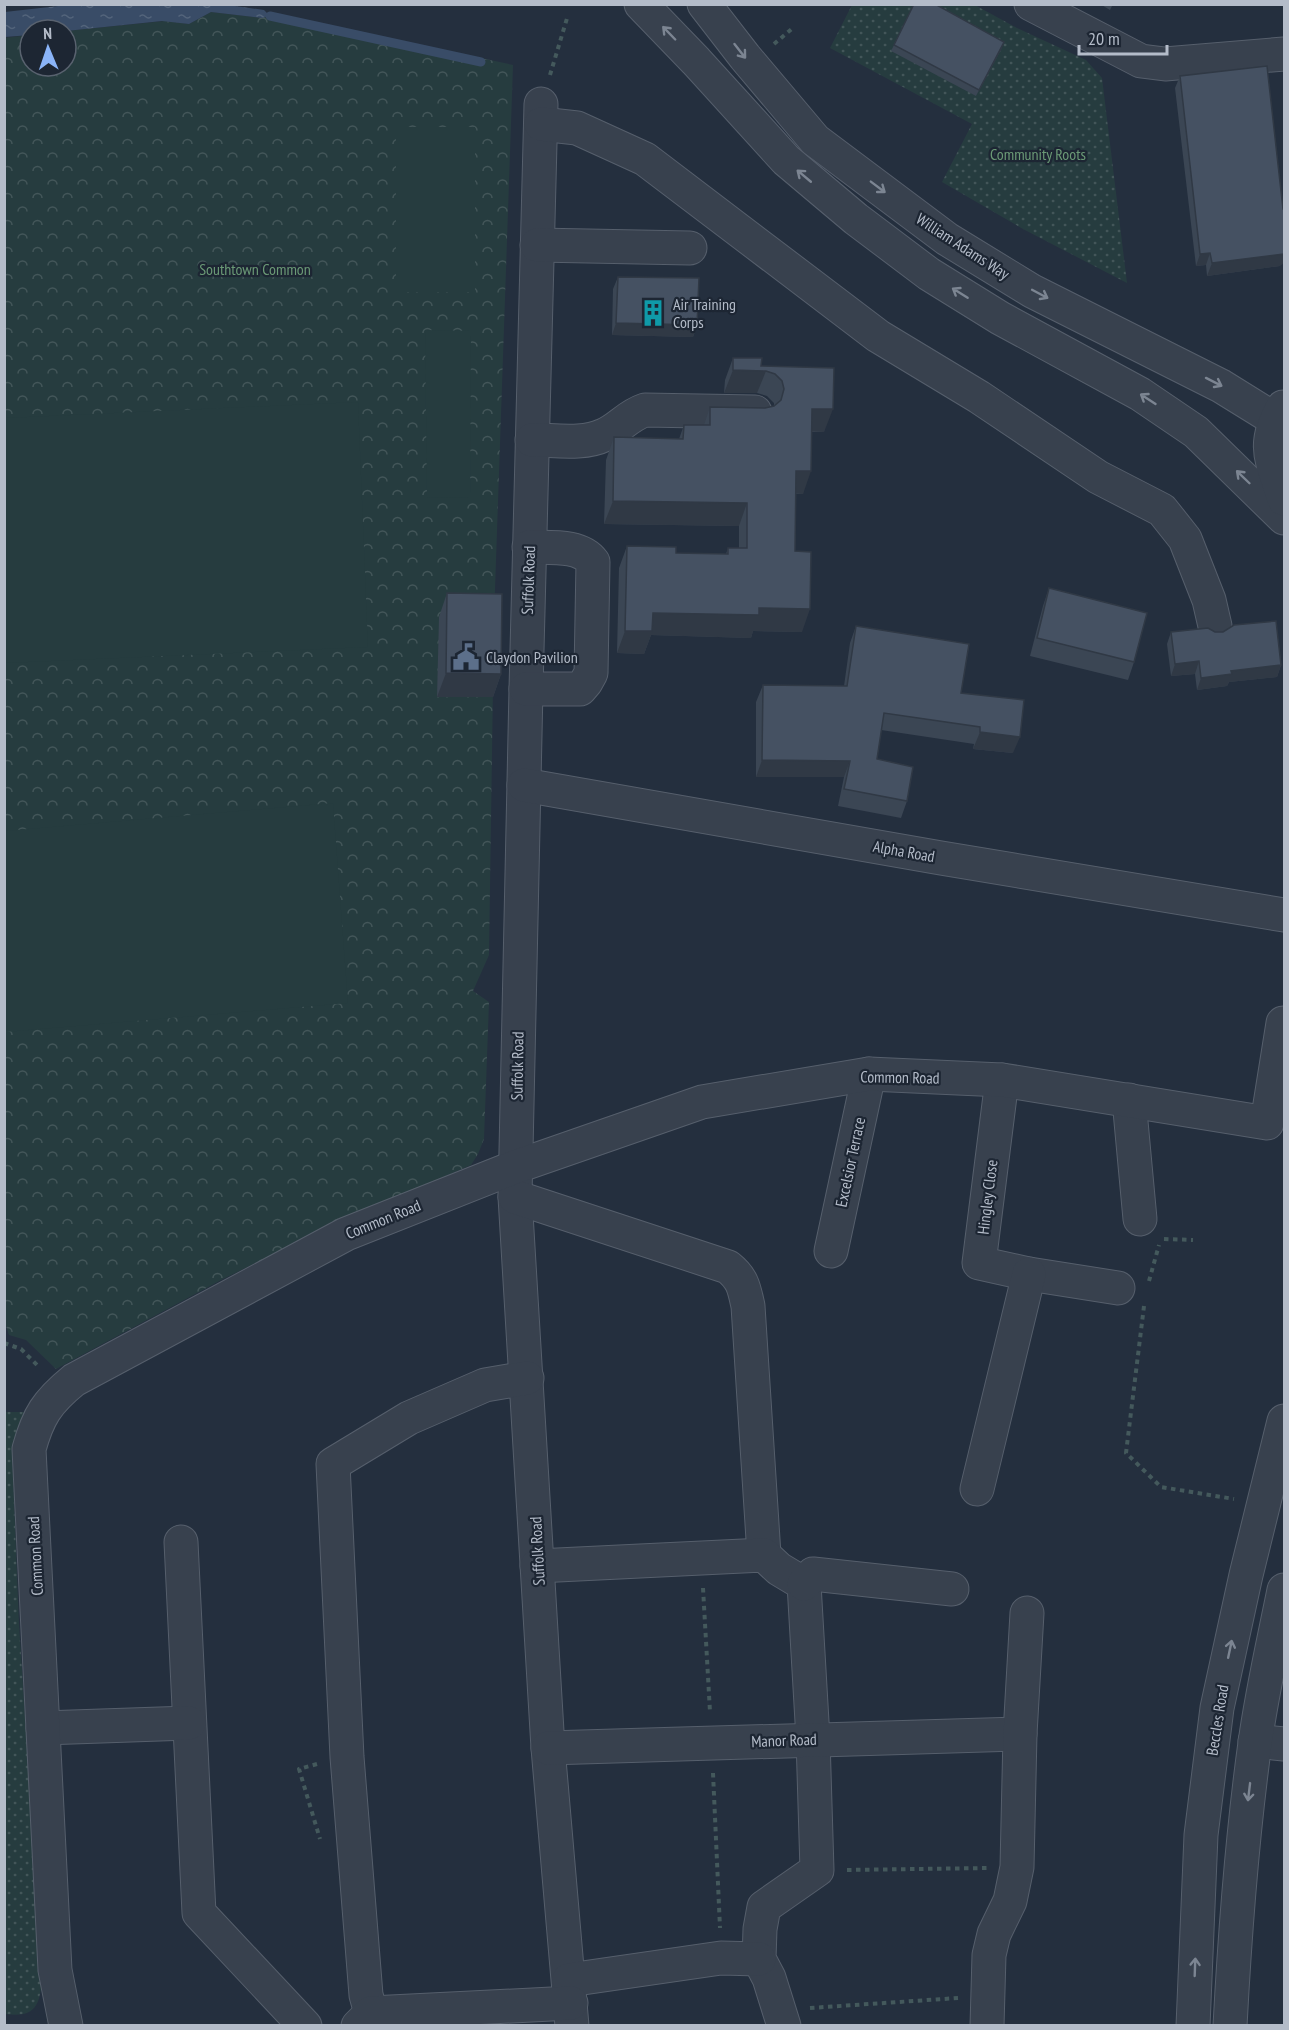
<svg xmlns="http://www.w3.org/2000/svg" width="1289" height="2030" font-family="'PT Sans Narrow',sans-serif">
<style>
.grass{fill:url(#grass-dots)}
.forest{fill:url(#forest-crowns)}
.pitch{fill:#263c3f}
.water{fill:url(#water-ripples)}
.lines{fill:none;stroke-linecap:round;stroke-linejoin:round}
.stream{stroke:#394c67;stroke-width:9}
.minor-casing{stroke:#565f6c;stroke-width:35}
.path{stroke:#44595c;stroke-width:4;stroke-dasharray:4.5 4.5;stroke-linecap:butt}
.minor{stroke:#38414e;stroke-width:33}
.wall{fill:#3b4654}
.shaded-wall{fill:#303945}
.building{fill:#455162;stroke:#303945;stroke-width:1.5}
.oneway{stroke:#7c8592}
.labels{text-anchor:middle;stroke-width:4.5;stroke-linejoin:round;paint-order:stroke}
.park-label{font-size:16px;fill:#6b9a76;stroke:#1d2633}
.street-label{font-size:16px;fill:#b4bcc9;stroke:#1d2633}
.poi-label{font-size:16px;fill:#b4bcc9;stroke:#1d2633;text-anchor:start}
</style>
<defs>
<pattern id="grass-dots" width="8" height="8" patternUnits="userSpaceOnUse" patternTransform="scale(1.5)"><rect width="8" height="8" fill="#263c3f"/><path d="M2 2h.1M6 6h.1" fill="none" stroke="#435659" stroke-width="1.8" stroke-linecap="round"/></pattern>
<pattern id="forest-crowns" width="20" height="18" patternUnits="userSpaceOnUse" patternTransform="scale(1.5)"><rect width="20" height="18" fill="#263c3f"/><path d="M2 6a3 3 0 1 1 6 0M12 15a3 3 0 1 1 6 0" fill="none" stroke="#435659"/></pattern>
<pattern id="water-ripples" width="26" height="14" patternUnits="userSpaceOnUse" patternTransform="scale(1.5)"><rect width="26" height="14" fill="#394c67"/><path d="M2 4q2-2 4 0t4 0M15 11q2-2 4 0t4 0" fill="none" stroke="#53647b"/></pattern>
</defs>
<rect width="100%" height="100%" fill="#242f3e"/>
<g class="grass">
<path d="M973,4L1017,28L1086,60L1102,78L1127,283L1023,229L942,182L972,124L830,48L852,5Z"/>
<path d="M4,1412H25L12,1450L19,1624L42,1978C40,2006 35,2018 5,2014Z"/>
</g>
<path class="forest" d="M211,12L262,18L276,14L513,65L494,618L489,955L473,991L489,1002L484,1139L478,1154L471,1165L331,1226L223,1279L56,1369L26,1340L9,1335L4,1320V38L30,35V66H66V31L165,21L189,24Z"/>
<g class="pitch">
<rect x="396" y="127" width="79" height="165"/>
<path d="M425,330L471,331L470,497L427,498Z"/>
<path d="M358,402L368,647L5,663V418Z"/>
<path d="M333,803L348,1003L5,1032V831Z"/>
</g>
<path class="water" d="M76,4H221L264,10L270,16L262,18L211,12L189,24L162,21L66,31L30,30V35L5,37V12Z"/>
<g class="lines">
<path class="stream" d="M270,16L481,62"/>
<defs>
<g id="minor">
<path d="M641,4L696,61L786,160L856,219L929,274L1000,318L1140,394L1196,432L1284,518"/>
<path d="M704,4L745,57L815,140L947,239L1032,291L1221,386L1276,420L1284,429"/>
<path d="M1031,4L1141,61L1165,64L1284,54"/>
<path d="M541,104L526,689L515,1197L548,1748L572,2026"/>
<path d="M541,124L577,128L645,159L878,336L979,397L1098,477L1162,510L1185,539L1209,600L1215,626"/>
<path d="M537,245L690,248"/>
<path d="M1283,407C1261,445 1272,460 1284,499"/>
<path d="M532,440C554,440 584,445 604,435C620,428 627,416 645,410L755,412"/>
<path d="M526,689H580L586,682L591,673L593,562C580,544 549,548 529,547"/>
<path d="M524,785L941,858L1284,915"/>
<path d="M1002,1080L979,1263L1029,1274L1118,1288"/>
<path d="M1129,1100L1140,1219"/>
<path d="M515,1197L728,1267C743,1279 744,1288 748,1306L764,1555"/>
<path d="M831,1251L869,1074"/>
<path d="M977,1489L1029,1274"/>
<path d="M181,1542L199,1913L305,2026"/>
<path d="M537,1566L764,1555L779,1569L804,1584L813,1739L817,1870L764,1907L760,1929L759,1959L769,1978L784,2026"/>
<path d="M804,1584L813,1574L952,1589"/>
<path d="M43,1728L189,1723"/>
<path d="M1255,1741L1284,1744"/>
<path d="M548,1748L1020,1734"/>
<path d="M569,1980L721,1958L759,1959"/>
<path d="M371,2013L366,1995L347,1757L333,1464L409,1418L485,1385L527,1378"/>
<path d="M66,2026L55,1970L29,1449C38,1416 47,1402 74,1380L346,1234L515,1167L702,1102L869,1074L1002,1080L1267,1123L1283,1023"/>
<path d="M358,2026L371,2013L571,2003"/>
<path d="M987,2026L989,1955L994,1934L1010,1901L1017,1867L1020,1734L1027,1613"/>
<path d="M1193,2026L1201,1835L1217,1708L1246,1575L1284,1421"/>
<path d="M1230,2026C1235,1931 1242,1837 1255,1743C1262,1691 1274,1640 1284,1590"/>
</g>
</defs>
<use href="#minor" class="minor-casing"/>
<g class="path">
<path d="M774,44L794,27"/>
<path d="M550,75L568,15"/>
<path d="M1164,1239L1193,1240"/>
<path d="M1149,1281L1159,1245"/>
<path d="M1144,1306L1126,1453L1161,1487L1234,1499"/>
<path d="M4,1343L21,1349L40,1368"/>
<path d="M703,1588L710,1712"/>
<path d="M317,1764L299,1769L320,1839"/>
<path d="M713,1773L720,1928"/>
<path d="M847,1870L987,1868"/>
<path d="M810,2008L958,1998"/>
</g>
<use href="#minor" class="minor"/>
</g>
<g class="wall">
<path d="M1100,4H1113L1110,10Z"/>
<path d="M894,45L1002,48L976,96L891,51Z"/>
<path d="M1180,76L1280,266L1207,276L1206,265L1196,266L1175,88Z"/>
<path d="M618,277L697,325L693,337L612,335L613,289Z"/>
<path d="M733,358L761,366L834,368L824,432H812L803,494H796L795,551L802,632L753,631L751,638L651,635L644,654L617,653L619,568L627,546L676,553L726,554L728,548H739V526L604,524L606,460L614,437L679,439L684,425H704L710,407L765,408L774,406V403L767,396L757,393H724L725,380Z"/>
<path d="M1049,588L1134,662L1128,680L1030,656L1043,606Z"/>
<path d="M447,593L501,674L493,697H437L439,617Z"/>
<path d="M856,626L961,693L1013,753L973,749L974,744L881,730L877,759L907,801L901,818L838,806L844,777H756V702L763,685L844,686L850,643Z"/>
<path d="M1171,632L1281,665L1277,677L1229,682L1227,686L1197,690L1195,674L1171,676L1167,644Z"/>
</g>
<g class="shaded-wall">
<path d="M1004,42L1002,48L976,96L979,90Z"/>
<path d="M1210,253L1206,265L1196,266L1200,254Z"/>
<path d="M1284,254V263L1280,266L1207,276L1212,263Z"/>
<path d="M616,323L697,325L693,337L612,335Z"/>
<path d="M733,370L766,371L757,393H724Z"/>
<path d="M812,409H833L824,432L804,431Z"/>
<path d="M796,471H811L803,494L788,493Z"/>
<path d="M613,501L747,503L739,526L604,524Z"/>
<path d="M759,608L810,609L802,632L753,631L751,638L651,635L644,654L617,653L625,631L653,613Z"/>
<path d="M1199,661L1195,674L1171,676L1175,664Z"/>
<path d="M1281,665L1277,677L1229,682L1227,686L1197,690L1201,678L1231,671Z"/>
<path d="M446,673L501,674L493,697H437Z"/>
<path d="M980,732L1020,737L1013,753L973,749Z"/>
<path d="M762,760L850,761L844,777H756Z"/>
</g>
<g class="building">
<path d="M914,4H935L1004,42L979,90L894,45Z"/>
<path d="M1267,66L1283,209H1284V254L1212,263L1210,253L1200,254L1180,76Z"/>
<path d="M618,277L699,278L697,325L616,323Z"/>
<path d="M733,358H762L761,366L834,368L833,409H812L811,471H796L795,551L811,552L810,609L759,608V615L653,613L652,631H625L627,546L676,547V553L728,554V548H747V503L613,501L614,437L683,439L684,425H710V407L765,408L774,406L781,400L784,389L782,381L775,374L766,371L733,370Z"/>
<path d="M1049,588L1147,613L1134,662L1037,638Z"/>
<path d="M447,593L502,594L501,674L446,673Z"/>
<path d="M1276,621L1281,665L1231,671L1232,674L1201,678L1199,661L1175,664L1171,632L1208,628L1215,632H1223L1234,625Z"/>
<path d="M856,626L969,644L961,693L1024,700L1020,737L980,732V727L884,713L877,759L913,767L907,801L844,789L850,761L762,760L763,685L847,686Z"/>
</g>
<defs><path id="oneway-shaft" d="M-6 0H5M1.5-3L5.5 0L1.5 3" fill="none" stroke-width="1.6" stroke-linecap="round" stroke-linejoin="round" transform="scale(1.5)"/></defs>
<g class="oneway">
<use href="#oneway-shaft" transform="translate(669 33) rotate(-134)"/>
<use href="#oneway-shaft" transform="translate(740 51) rotate(52)"/>
<use href="#oneway-shaft" transform="translate(804 176) rotate(-140)"/>
<use href="#oneway-shaft" transform="translate(878 187) rotate(37)"/>
<use href="#oneway-shaft" transform="translate(960 293) rotate(-148)"/>
<use href="#oneway-shaft" transform="translate(1040 294) rotate(28)"/>
<use href="#oneway-shaft" transform="translate(1214 382) rotate(27)"/>
<use href="#oneway-shaft" transform="translate(1148 399) rotate(-147)"/>
<use href="#oneway-shaft" transform="translate(1243 477) rotate(-136)"/>
<use href="#oneway-shaft" transform="translate(1230 1649) rotate(-78)"/>
<use href="#oneway-shaft" transform="translate(1249 1792) rotate(97)"/>
<use href="#oneway-shaft" transform="translate(1195 1967) rotate(-88)"/>
</g>
<defs>
<symbol id="building-bare" viewBox="-9 -9 18 18"><path d="M-4-6H4V6H1V3H-1V6H-4ZM-2.5-4.3h1.7v1.8h-1.7ZM.8-4.3h1.7v1.8H.8ZM-2.5-1h1.7V.8h-1.7ZM.8-1h1.7V.8H.8Z" fill="#0f9aa8" stroke="#1d2633" stroke-width="2.5" paint-order="stroke"/></symbol>
<symbol id="civic-bare" viewBox="-9 -9 18 18"><path d="M-.6-6.5H3V-4.5H.6V-3L4-1V1h2V6H-6V1h2V-1L-.6-3ZM-1.2 2.5V6h2.4V2.5Z" fill="#5c6f8a" stroke="#1d2633" stroke-width="2.5" paint-order="stroke"/></symbol>
</defs>
<g fill-rule="evenodd">
<use href="#building-bare" x="634" y="294" width="38" height="38"/>
<use href="#civic-bare" x="447" y="638" width="38" height="38"/>
</g>
<g class="labels">
<g class="park-label">
<text x="1038" y="160">Community Roots</text>
<text x="255" y="275">Southtown Common</text>
</g>
<g class="street-label">
<text transform="translate(963 246) rotate(33)" y="6">William Adams Way</text>
<text transform="translate(528 580) rotate(-88)" y="6">Suffolk Road</text>
<text transform="translate(904 851) rotate(10)" y="6">Alpha Road</text>
<text transform="translate(517 1066) rotate(-89)" y="6">Suffolk Road</text>
<text transform="translate(900 1077) rotate(1)" y="6">Common Road</text>
<text transform="translate(850 1162) rotate(-78)" y="6">Excelsior Terrace</text>
<text transform="translate(987 1197) rotate(-83)" y="6">Hingley Close</text>
<text transform="translate(383 1219) rotate(-22)" y="6">Common Road</text>
<text transform="translate(537 1551) rotate(-93)" y="6">Suffolk Road</text>
<text transform="translate(35 1556) rotate(-93)" y="6">Common Road</text>
<text transform="translate(1217 1720) rotate(-81)" y="6">Beccles Road</text>
<text transform="translate(784 1740) rotate(-2)" y="6">Manor Road</text>
</g>
<g class="poi-label">
<text x="673" y="310">Air Training<tspan x="673" dy="18">Corps</tspan></text>
<text x="486" y="663">Claydon Pavilion</text>
</g>
</g>
<rect width="1289" height="2030" fill="none" stroke="#b4bcc9" stroke-width="12"/>
<g transform="translate(48 48) rotate(358)"><circle r="28" fill="#1d2633" stroke="#59626f" stroke-width="1.5"/>
<path d="M0-4.5L10 22L0 15L-10 22Z" fill="#8ab4f8"/>
<text y="-9" font-size="16" font-weight="bold" text-anchor="middle" fill="#b4bcc9">N</text>
</g>
<path d="M1079 45v9h88v-9" fill="none" stroke="#b4bcc9" stroke-width="3"/>
<text x="1088" y="45" font-size="18" fill="#b4bcc9" stroke="#1d2633" stroke-width="4.5" paint-order="stroke">20 m</text>
</svg>
